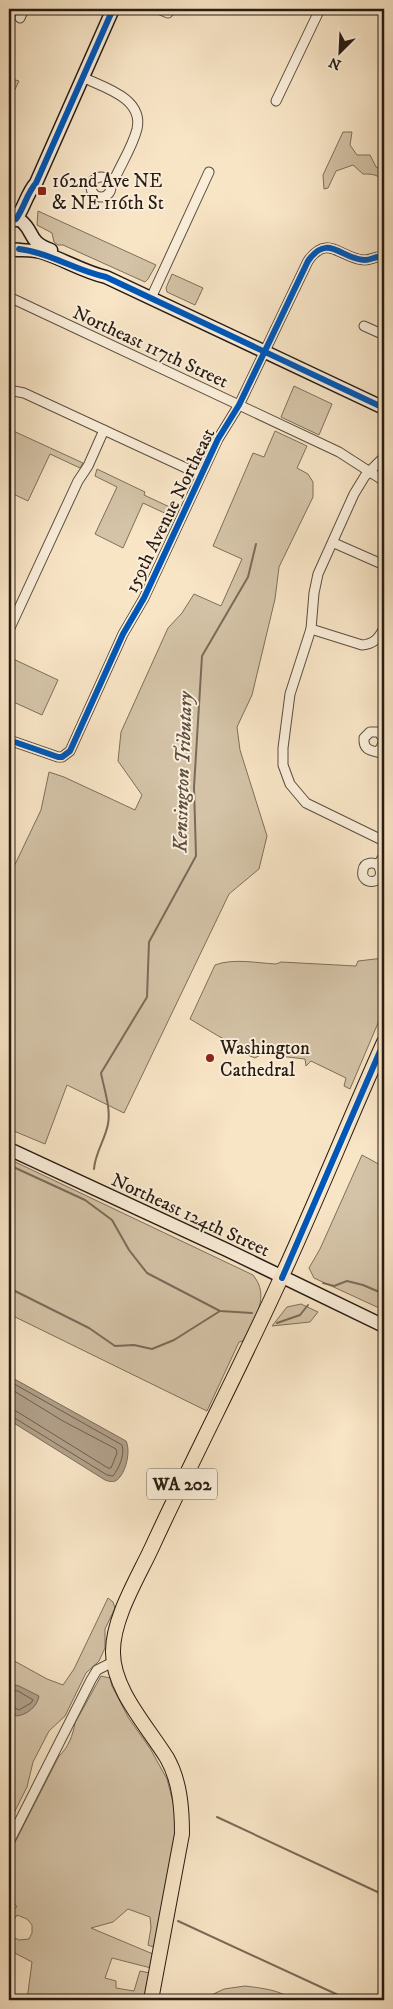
<svg xmlns="http://www.w3.org/2000/svg" width="393" height="2009" font-family="'IM FELL DW Pica',serif">
<style>
.green{fill:#d4c3a7;stroke:#7e6f5c}
.water{fill:#b1a089;stroke:#7a6b59}
.lines{fill:none;stroke-linecap:round;stroke-linejoin:round}
.shore{stroke:#6c5e4e;stroke-width:1}
.stream{stroke:#7a6b59;stroke-width:2}
.street-casing{stroke:#5b4e3f;stroke-width:11}
.secondary-casing{stroke:#271b12;stroke-width:15}
.primary-casing{stroke:#271b12;stroke-width:16}
.street{stroke:#faeeda;stroke-width:9}
.secondary{stroke:#faeeda;stroke-width:12}
.primary{stroke:#f8e5c6;stroke-width:14}
.cycleway-casing{stroke:#faeeda;stroke-width:9}
.cycleway{stroke:#0057b8;stroke-width:6}
.poi-dot{fill:#8f2418;stroke:#faeeda;stroke-width:2}
.labels{text-anchor:middle;stroke-width:4;stroke-linejoin:round;paint-order:stroke}
.shield{fill:#faeeda;stroke:#665a4e;stroke-width:1}
.shield-label{font-size:18px;font-weight:bold;fill:#271b12}
.poi-label{font-size:19px;fill:#271b12;stroke:#faeeda;text-anchor:start}
.street-label{font-size:19px;fill:#271b12;stroke:#faeeda}
.water-label{font-size:20px;font-style:italic;fill:#5e5042;stroke:#faeeda}
</style>
<rect width="100%" height="100%" fill="#f8e5c6"/>
<filter id="stains"><feTurbulence type="fractalNoise" baseFrequency=".004" numOctaves="4"/><feColorMatrix values="0 0 0 0 .2 0 0 0 0 .09 0 0 0 0 .02 0 0 0 .5 -.17"/></filter>
<radialGradient id="worn" r=".72"><stop offset=".6" stop-color="#630" stop-opacity="0"/><stop offset="1" stop-color="#630" stop-opacity=".3"/></radialGradient>
<g class="green">
<path d="M9,78L19,81L9,102Z"/>
<path d="M343,132H352L350,145L357,155H370L376,167L384,171V183C379,174 372,174 363,174L353,165L336,171L328,188L324,189L323,175Z"/>
<path d="M38,211L156,265L148,279L145,282L63,245H58L54,242L52,233L37,225Z"/>
<path d="M172,274L203,288L195,305L167,292L166,288Z"/>
<path d="M294,386L332,404L319,435L281,417Z"/>
<path d="M9,429L83,463L80,468L50,454L28,501L9,492Z"/>
<path d="M275,431L307,446L297,468L308,474L313,482V497L279,567L275,599L252,695L237,727L240,750L267,836L259,869L229,894L124,1113L67,1085L45,1144L9,1129V877L41,810L49,772L64,777L135,810L142,795L118,761L121,732L168,628L182,613L194,594L221,606L242,559L213,546L253,453L264,457Z"/>
<path d="M97,469L145,492L144,495L176,510L173,517L143,503L123,548L95,534L117,487L95,476Z"/>
<path d="M9,657L58,680L42,715L9,700Z"/>
<path d="M384,958V1009L350,1089L344,1086L346,1078L311,1061L306,1066L305,1059L262,1054L255,1058L243,1053L244,1048L220,1037L190,1019L215,965C233,958 257,963 276,964L281,962L356,966L358,961Z"/>
<path d="M362,1155L384,1167V1308L377,1307L314,1278L309,1268L320,1249Z"/>
<path d="M9,1159L253,1275C271,1297 254,1319 243,1341L239,1342L207,1411L9,1314Z"/>
<path d="M301,1304L318,1312L310,1322L272,1326L287,1307Z"/>
<path d="M108,1598L113,1602L115,1608L105,1629V1648L99,1661L86,1673L65,1716L49,1731L33,1762L27,1787L9,1823V1658L47,1679L63,1685L74,1669Z"/>
<path d="M101,1676L110,1678L112,1686L128,1717L151,1750L167,1779L174,1806L176,1829L156,1948L148,1945L151,1928L150,1917L128,1909L113,1922L91,1928L153,1954L151,1968L112,1958L105,1978L116,1981V1988L134,1991L140,1971L150,1973L145,2000H27L32,1962L9,1950V1935L19,1940L29,1939L32,1933V1925L27,1919L17,1915L14,1920L9,1917V1910L17,1907L9,1895V1854L59,1756C68,1748 73,1735 75,1723Z"/>
<path d="M245,1986C261,1988 281,1990 293,2000H201L224,1989Z"/>
</g>
<g class="water">
<path d="M9,1376L126,1441C131,1451 126,1473 117,1480C113,1483 108,1481 105,1480L9,1420Z"/>
<path d="M11,1684L19,1686L39,1696C37,1707 27,1715 16,1716C9,1708 5,1693 11,1684Z"/>
</g>
<g class="lines">
<g class="shore">
<path d="M9,1381L122,1445C125,1455 119,1468 113,1476L107,1475L13,1417L9,1416"/>
<path d="M9,1388L63,1421L116,1449L117,1453L111,1468H108L16,1411L9,1409"/>
<path d="M9,1690L18,1691L33,1700L31,1703L19,1710L9,1705"/>
</g>
<g class="stream">
<path d="M9,1165L85,1200L112,1220L129,1250L147,1273L220,1311L252,1313"/>
<path d="M94,1169C95,1153 105,1140 108,1124C111,1108 104,1089 101,1073L147,997L149,942L196,856L194,787L202,656L248,577L256,544"/>
<path d="M323,1283L334,1286L347,1281L363,1285L384,1294"/>
<path d="M9,1288L89,1328L115,1346L134,1345L152,1349L174,1340L220,1311"/>
<path d="M277,1323L300,1315L308,1305"/>
<path d="M217,1817L384,1895"/>
<path d="M178,1921L349,2000"/>
</g>
<defs>
<g id="street">
<path d="M158,9L168,13"/>
<path d="M20,18L24,9"/>
<path d="M82,77C103,87 144,98 137,129C133,145 123,161 116,176L110,181"/>
<path d="M276,101L320,9"/>
<circle cx="101" cy="187" r="10"/>
<path d="M9,297L339,452L384,481"/>
<path d="M151,298L209,172"/>
<path d="M364,326L384,335"/>
<path d="M9,390L24,393L201,475"/>
<path d="M384,457L365,476L354,494L318,574L314,593L311,629L290,694L283,748V765L290,784L306,803L384,841"/>
<path d="M334,543L384,565"/>
<path d="M311,629L362,645C374,644 379,638 384,628"/>
<path d="M9,630L78,481L88,466L104,430"/>
<path d="M9,740L58,757H62L70,751L123,634L144,598L218,439L239,405L308,261C328,232 342,260 365,260C369,260 373,258 377,257"/>
<path d="M378,751L381,748L384,740L379,732H370L364,738C363,753 375,750 384,754"/>
<path d="M378,865C373,862 364,862 363,870C359,887 389,885 378,865L384,855"/>
<path d="M9,1842L91,1680L97,1670L113,1662"/>
</g>
<g id="secondary">
<path d="M16,219C24,208 27,193 36,183L113,9"/>
<path d="M9,220H20C35,231 27,242 51,250"/>
<path d="M9,249C20,251 32,249 44,253C65,260 84,272 106,277L384,408"/>
<path d="M9,1149L227,1250L384,1326"/>
</g>
<path id="primary" d="M151,2000L182,1834C182,1808 180,1781 167,1758C148,1727 112,1689 113,1651C113,1617 139,1576 153,1545C194,1456 240,1368 281,1278C317,1200 349,1120 384,1042"/>
</defs>
<use href="#street" class="street-casing"/>
<use href="#secondary" class="secondary-casing"/>
<use href="#primary" class="primary-casing"/>
<use href="#street" class="street"/>
<use href="#secondary" class="secondary"/>
<use href="#primary" class="primary"/>
<defs>
<g id="cycleway">
<path d="M16,219C24,208 27,193 36,183L113,9"/>
<path d="M19,249C51,253 76,271 106,277L384,408"/>
<path d="M9,740L58,757H62L70,751L123,634L144,598L218,439L239,405L308,261C328,232 342,260 365,260C369,260 373,258 377,257"/>
<path d="M282,1278L384,1042"/>
</g>
</defs>
<use href="#cycleway" class="cycleway-casing"/>
<use href="#cycleway" class="cycleway"/>
</g>
<g class="poi-dot">
<rect x="37" y="186" width="10" height="10" rx="2.5"/>
<circle cx="210" cy="1058" r="5"/>
</g>
<g class="labels">
<rect class="shield" x="147" y="1468.5" width="70" height="31" rx="4"/>
<g class="shield-label">
<text x="182" y="1490">WA 202</text>
</g>
<g class="poi-label">
<text x="52" y="187">162nd Ave NE<tspan x="52" dy="22">&amp; NE 116th St</tspan></text>
<text x="220" y="1054">Washington<tspan x="220" dy="22">Cathedral</tspan></text>
</g>
<g class="street-label">
<text transform="translate(151 346) rotate(25)" y="7">Northeast 117th Street</text>
<text transform="translate(169 510) rotate(-64)" y="7">159th Avenue Northeast</text>
<text transform="translate(191 1214) rotate(25)" y="7">Northeast 124th Street</text>
</g>
<g class="water-label">
<text transform="translate(182 772) rotate(-88)" y="7">Kensington Tributary</text>
</g>
</g>
<rect width="393" height="2009" fill="none" stroke="#f8e5c6" stroke-width="30"/>
<rect x="10" y="10" width="373" height="1989" fill="none" stroke="#271b12" stroke-width="2.5"/>
<rect x="15" y="15" width="363" height="1979" fill="none" stroke="#271b12"/>
<g transform="translate(340 52) rotate(204)" stroke="#faeeda" stroke-width="4" paint-order="stroke">
<path d="M0-4L9 19L0 12L-9 19Z" fill="#271b12"/>
<text y="-8" font-size="14" font-weight="bold" text-anchor="middle" fill="#271b12">N</text>
</g>
<rect width="100%" height="100%" filter="url(#stains)"/>
<rect width="100%" height="100%" fill="url(#worn)"/>
</svg>
